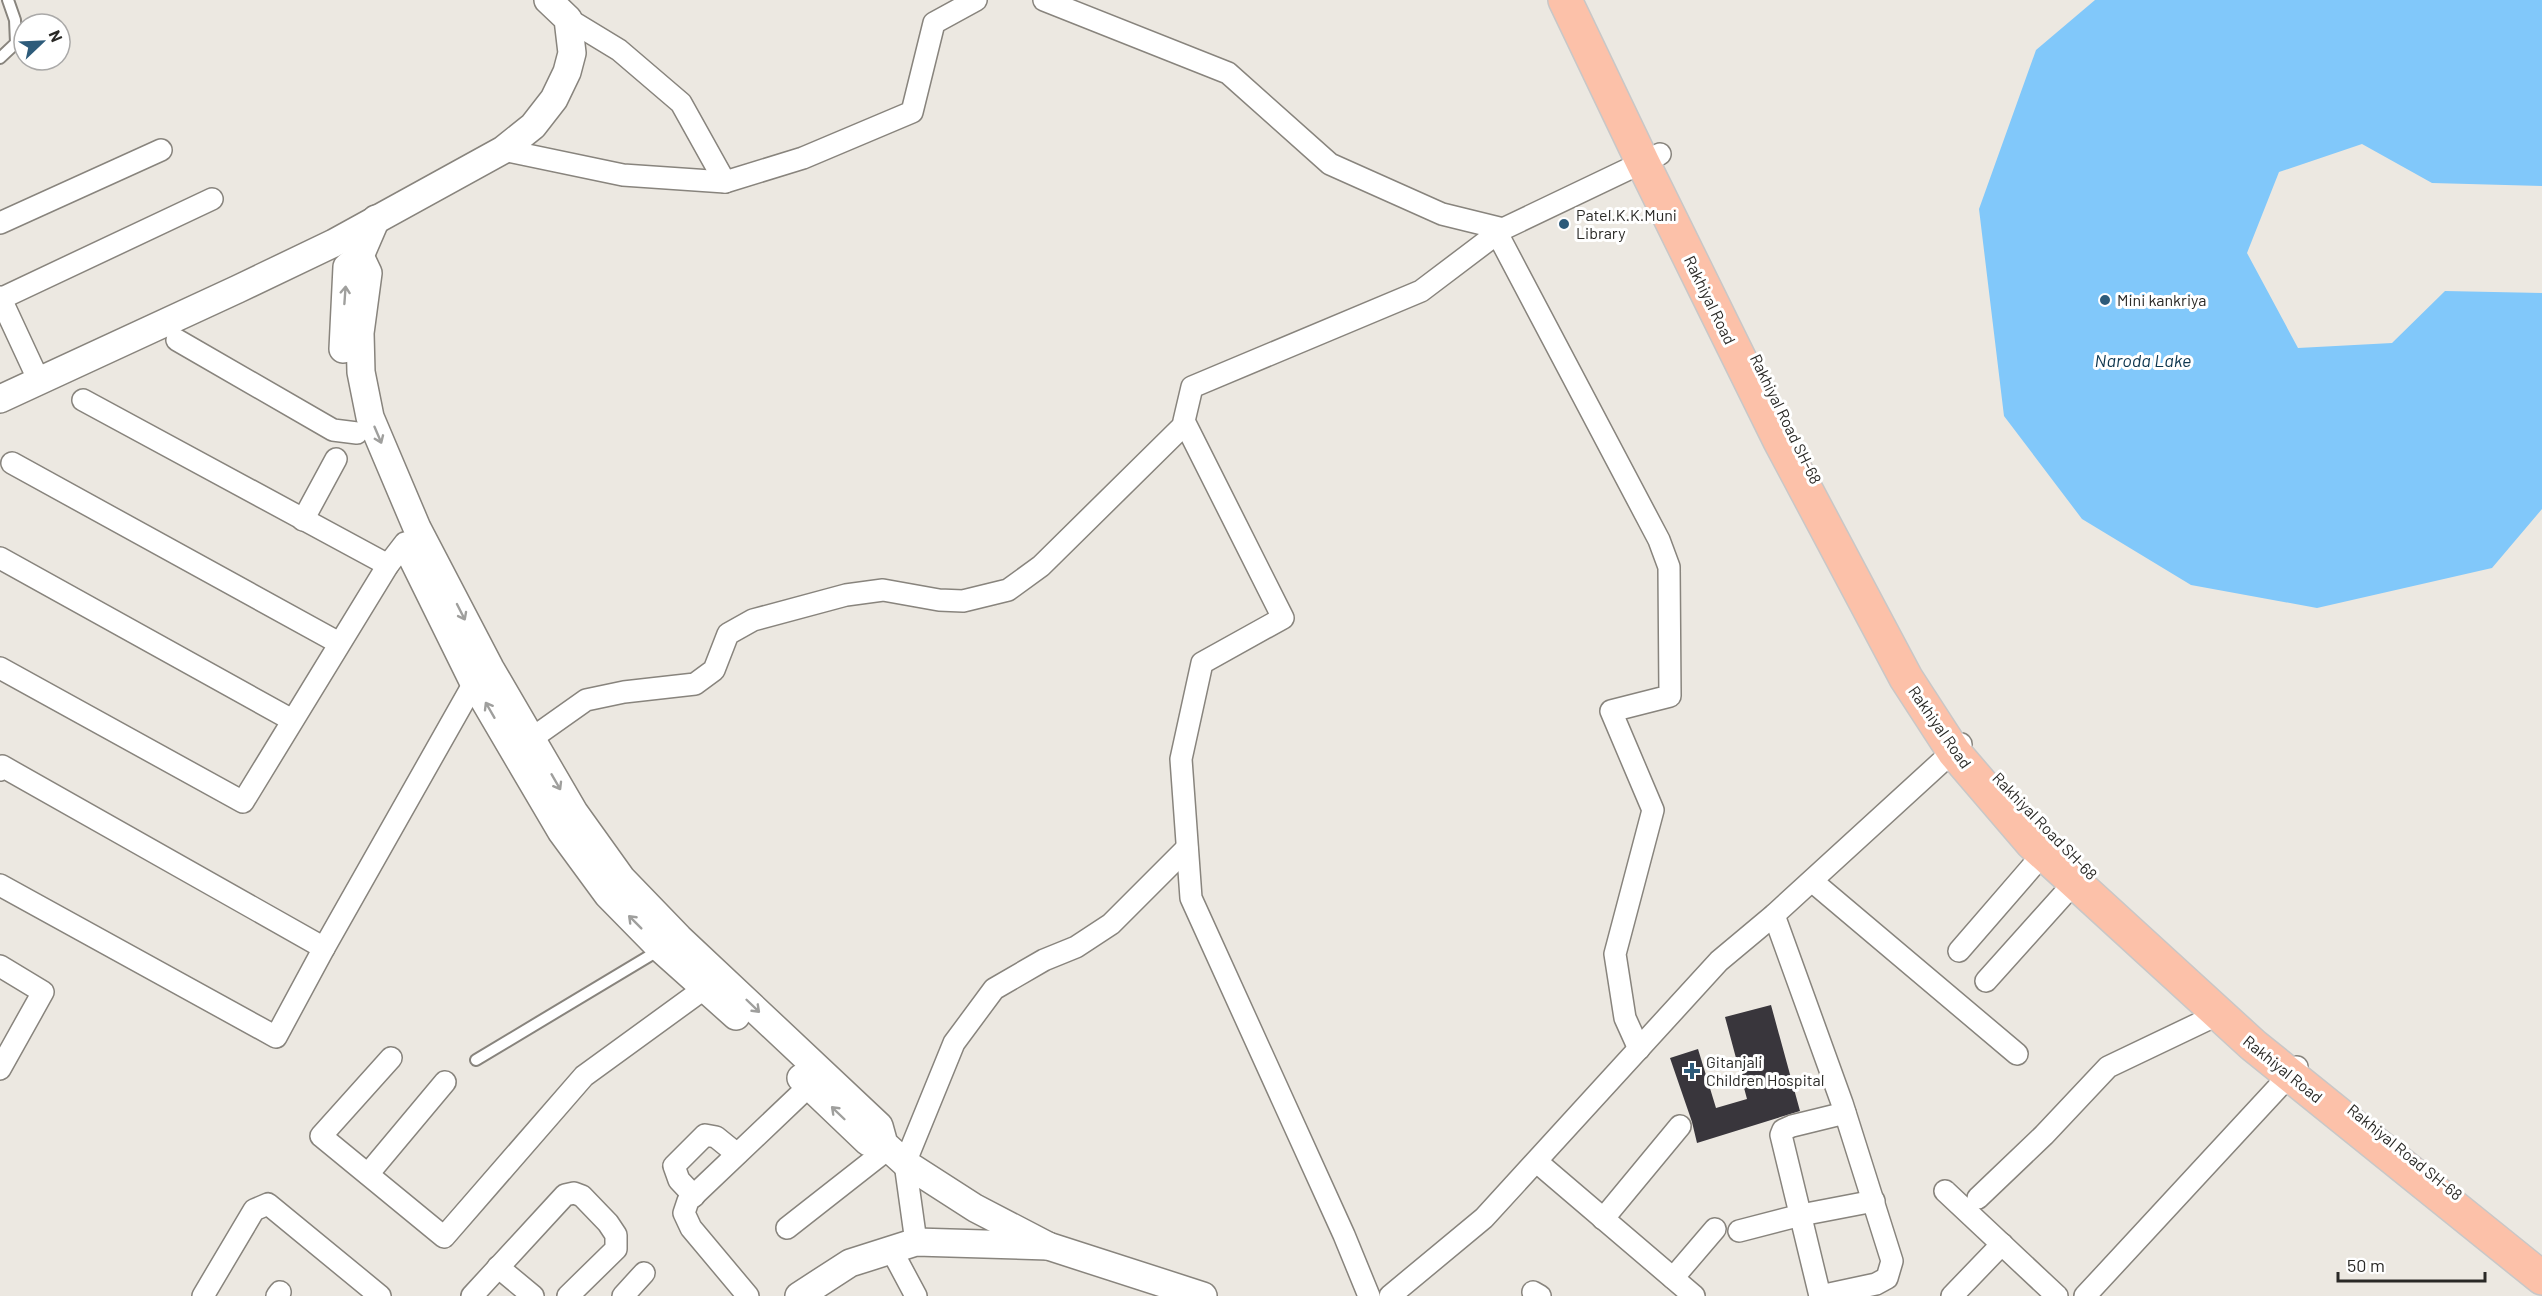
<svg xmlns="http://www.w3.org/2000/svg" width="2542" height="1296" font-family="Barlow,sans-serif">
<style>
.water{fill:#81c8fa}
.building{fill:#39363c}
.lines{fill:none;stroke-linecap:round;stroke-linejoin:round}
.service-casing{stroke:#88847d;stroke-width:14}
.minor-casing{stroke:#88847d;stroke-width:24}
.tertiary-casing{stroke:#88847d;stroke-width:30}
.primary-casing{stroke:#c8c7c7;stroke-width:36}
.service{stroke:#fff;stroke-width:10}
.minor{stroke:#fff;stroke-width:21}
.tertiary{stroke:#fff;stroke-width:27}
.primary{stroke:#fcc1a9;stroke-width:33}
.oneway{stroke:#9f9f9d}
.poi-dot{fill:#2d5b7a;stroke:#fff;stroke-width:2}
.labels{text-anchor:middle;stroke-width:6;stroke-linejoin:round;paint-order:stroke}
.poi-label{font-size:16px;fill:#2a2926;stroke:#fff;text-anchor:start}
.street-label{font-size:16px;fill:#2a2926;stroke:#fff}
.water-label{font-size:18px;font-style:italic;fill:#0d364f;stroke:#fff}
</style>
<rect width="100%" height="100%" fill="#ece8e1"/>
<path class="water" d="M2095,0H2542V186L2432,183L2362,144L2279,172L2247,253L2298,348L2392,343L2445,291L2542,293V509L2492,568L2317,608L2191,585L2082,519L2004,416L1979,209L2036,50Z"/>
<path class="building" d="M1771,1005L1800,1111L1697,1143L1692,1122L1670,1058L1698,1049L1716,1108L1747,1099L1725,1017Z"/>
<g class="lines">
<defs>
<g id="service">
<path d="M0,58L16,43L15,20L8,0"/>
<path d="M476,1060L661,949"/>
</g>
<g id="minor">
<path d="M1044,0L1228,73L1330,164L1442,214L1503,229"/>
<path d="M568,19L619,50L681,103L725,182"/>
<path d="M503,150L623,175L725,182L803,158L912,112L934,23L976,0"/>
<path d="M0,223L161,150"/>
<path d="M1497,233L1659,540L1669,567L1670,696L1611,711L1653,810L1615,954L1625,1018L1639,1049"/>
<path d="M0,297L39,381"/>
<path d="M0,299L212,199"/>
<path d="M177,340L333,430L357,433"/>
<path d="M83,400L388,565"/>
<path d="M12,463L339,643"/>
<path d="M303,520L336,459"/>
<path d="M0,558L292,720"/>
<path d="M0,668L243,802L388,565L405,543"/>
<path d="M521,746L586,700L624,692L695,684L714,670L728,634L753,620L846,595L883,590L939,600L963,601L1008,590L1041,566L1185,424"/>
<path d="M0,770L2,766L324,948L276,1037L0,885"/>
<path d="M1812,881L2017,1054"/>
<path d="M1774,915L1842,1103L1892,1261L1887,1278L1876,1284L1820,1296"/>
<path d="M324,948L474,683"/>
<path d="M1959,951L2043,854"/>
<path d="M0,966L43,992L0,1069"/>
<path d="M1986,981L2074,883"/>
<path d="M391,1058L321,1136L444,1237L584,1076L716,980"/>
<path d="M1537,1162L1694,1296"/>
<path d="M368,1174L445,1082"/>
<path d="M1945,1191L2057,1296"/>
<path d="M694,1196L679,1180L674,1166L705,1135L716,1137L737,1154"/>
<path d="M1978,1198L2044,1135L2108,1067L2219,1014"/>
<path d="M1603,1219L1680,1126"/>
<path d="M787,1228L889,1148"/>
<path d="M1739,1231L1801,1215L1874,1201"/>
<path d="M916,1242L905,1163L954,1043L994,989L1044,960L1076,947L1111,924L1187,848"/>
<path d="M892,1251L916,1296"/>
<path d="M498,1267L533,1296"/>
<path d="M1673,1278L1715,1229"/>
<path d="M1533,1292L1540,1296"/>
<path d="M203,1296L254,1210L268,1204L380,1296"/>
<path d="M277,1296L280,1292"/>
<path d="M472,1296L565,1195L574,1193L582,1196L608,1223L616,1235V1249L568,1296"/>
<path d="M623,1296L644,1273"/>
<path d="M748,1296L691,1228L684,1213L688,1201L809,1086"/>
<path d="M1369,1296L1344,1235L1191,898L1181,759L1202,663L1283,618L1184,421L1192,387L1421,291L1503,229L1660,154"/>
<path d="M1390,1296L1484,1218L1719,961L1774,915L1961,744"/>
<path d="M1820,1296L1781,1135L1783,1130L1792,1126L1845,1113"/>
<path d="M1952,1296L2002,1244"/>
<path d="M2085,1296L2297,1067"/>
</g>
<g id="tertiary">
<path d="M360,256L368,273L360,333L361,372L370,417L417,528L490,668L574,812L622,879L679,938L879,1126L884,1144L905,1163L975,1208L1048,1246"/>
<path d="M343,349L347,267L360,256L376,219"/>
<path d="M0,399L238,289L334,243L503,150L533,126L554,99L567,72L572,53L568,19L548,0"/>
<path d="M407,547L474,683L561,831L608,895L661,949L736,1016"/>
<path d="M801,1078L868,1142L884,1144"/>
<path d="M799,1296L850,1263L916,1242L1048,1246L1203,1296"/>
</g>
<path id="primary" d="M1565,0L1643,163L1780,441L1906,678L1954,752L2032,843L2253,1045L2542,1278"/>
</defs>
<use href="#service" class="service-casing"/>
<use href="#minor" class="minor-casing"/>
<use href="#tertiary" class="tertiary-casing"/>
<use href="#primary" class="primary-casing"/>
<use href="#service" class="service"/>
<use href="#minor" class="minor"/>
<use href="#tertiary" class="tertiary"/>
<use href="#primary" class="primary"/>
</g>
<defs><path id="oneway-shaft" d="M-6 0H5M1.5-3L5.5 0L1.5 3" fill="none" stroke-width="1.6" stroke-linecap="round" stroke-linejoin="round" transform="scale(1.5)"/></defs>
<g class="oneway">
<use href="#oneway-shaft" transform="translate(345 295) rotate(-86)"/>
<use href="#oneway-shaft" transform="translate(378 435) rotate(67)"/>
<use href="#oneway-shaft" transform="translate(461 612) rotate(63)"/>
<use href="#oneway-shaft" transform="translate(490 710) rotate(-120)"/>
<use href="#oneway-shaft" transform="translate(556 782) rotate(60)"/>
<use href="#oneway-shaft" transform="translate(635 922) rotate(-135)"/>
<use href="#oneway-shaft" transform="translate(753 1006) rotate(44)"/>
<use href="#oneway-shaft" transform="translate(838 1113) rotate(-136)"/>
</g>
<g class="poi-dot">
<circle cx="1564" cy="224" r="6"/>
<circle cx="2105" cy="300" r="6"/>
<path d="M1689 1062h6v6h6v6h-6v6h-6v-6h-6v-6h6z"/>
</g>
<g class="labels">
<g class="poi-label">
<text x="1576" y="221">Patel.K.K.Muni<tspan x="1576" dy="18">Library</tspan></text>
<text x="2117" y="306">Mini kankriya</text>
<text x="1706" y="1068">Gitanjali<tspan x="1706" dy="18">Children Hospital</tspan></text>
</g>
<g class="street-label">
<text transform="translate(1710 300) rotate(64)" y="6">Rakhiyal Road</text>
<text transform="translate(1786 419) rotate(64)" y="6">Rakhiyal Road SH-68</text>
<text transform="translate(1940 727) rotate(55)" y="6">Rakhiyal Road</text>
<text transform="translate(2045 826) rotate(46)" y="6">Rakhiyal Road SH-68</text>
<text transform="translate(2283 1069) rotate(39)" y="6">Rakhiyal Road</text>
<text transform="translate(2405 1152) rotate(39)" y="6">Rakhiyal Road SH-68</text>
</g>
<g class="water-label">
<text x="2143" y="367">Naroda Lake</text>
</g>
</g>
<g transform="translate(42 42) rotate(67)"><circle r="28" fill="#ffffff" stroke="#aaa9a8" stroke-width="1.5"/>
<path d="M0-4.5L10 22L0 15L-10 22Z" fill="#2d5b7a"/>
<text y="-9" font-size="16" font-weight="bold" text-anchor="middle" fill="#2a2926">N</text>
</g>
<path d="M2338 1272v9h147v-9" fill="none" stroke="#2a2926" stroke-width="3"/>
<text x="2347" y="1272" font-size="18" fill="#2a2926" stroke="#ffffff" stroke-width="4.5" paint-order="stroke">50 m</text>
</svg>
